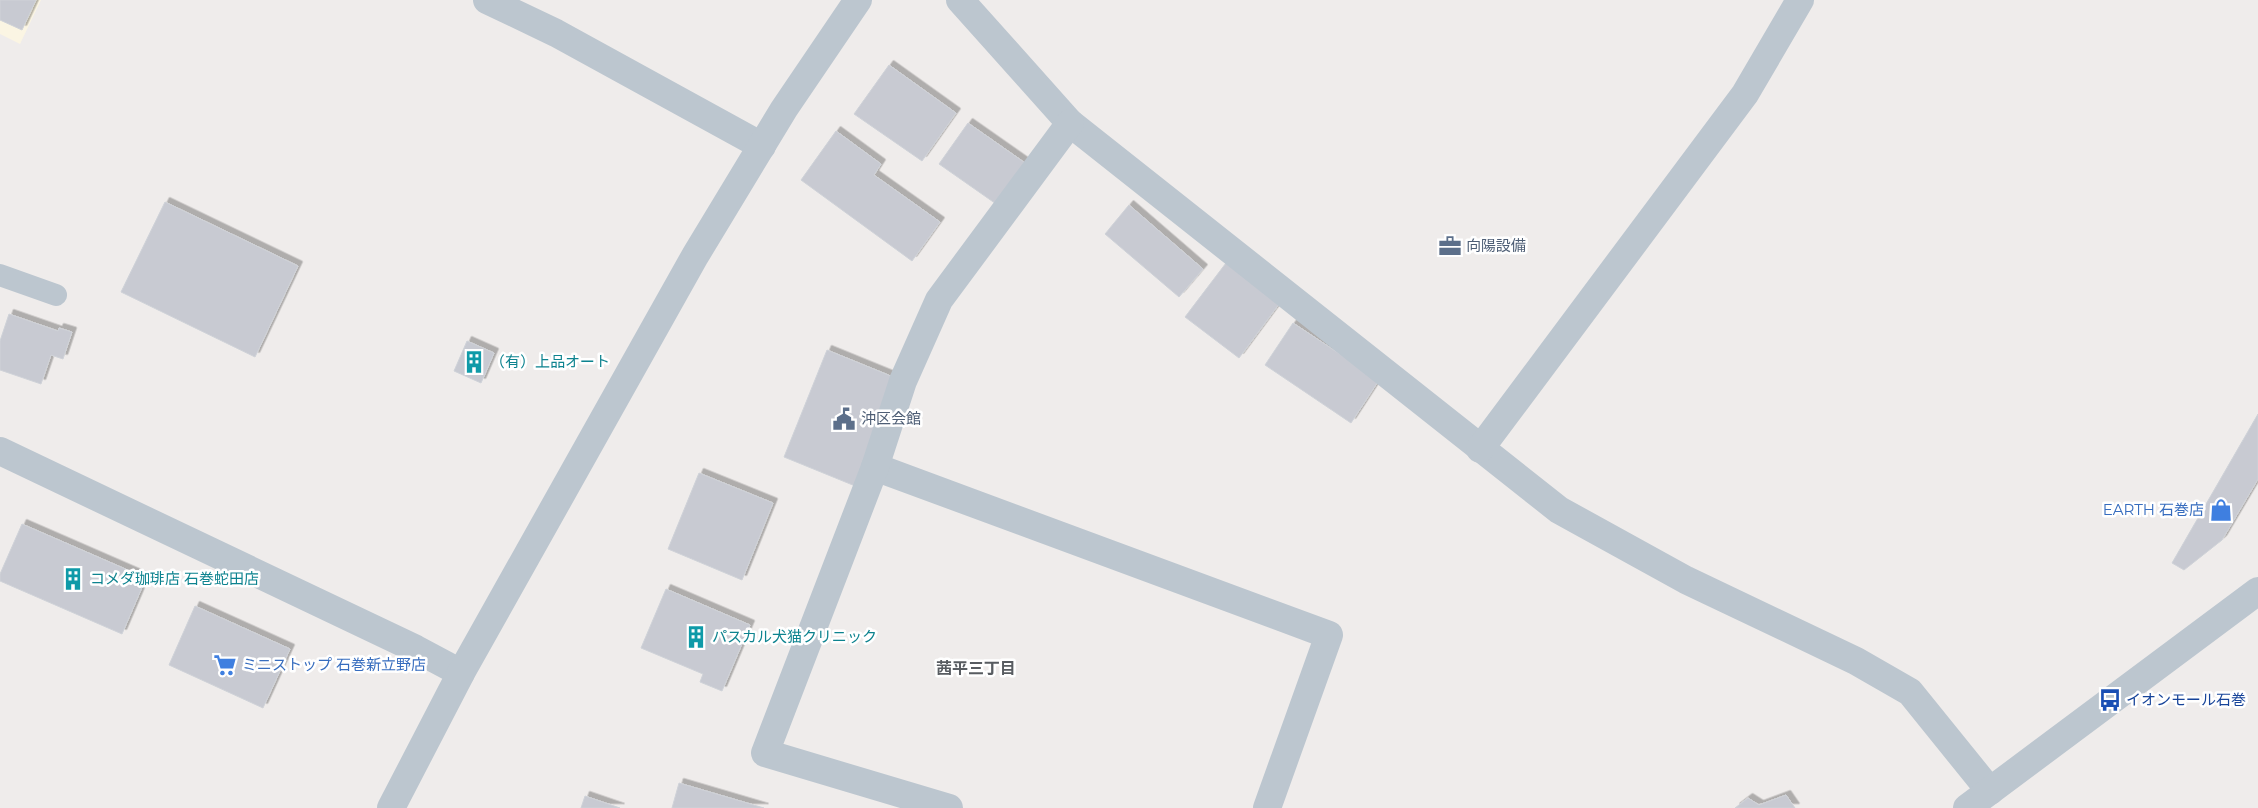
<svg xmlns="http://www.w3.org/2000/svg" width="2258" height="808" font-family="Montserrat,'Noto Sans JP',sans-serif">
<style>
.commercial{fill:#fbf5e3}
.building{fill:#c8cad2;stroke:#cfd2d8;filter:url(#shadow)}
.lines{fill:none;stroke-linecap:round;stroke-linejoin:round}
.service{stroke:#bcc6cf;stroke-width:22}
.minor{stroke:#bcc6cf;stroke-width:28}
.tertiary{stroke:#bcc6cf;stroke-width:28}
.labels{text-anchor:middle;stroke-width:5;stroke-linejoin:round;paint-order:stroke}
.service-label{font-size:15px;fill:#4e5e75;stroke:#fff;text-anchor:start}
.culture-label{font-size:15px;fill:#0d838f;stroke:#fff;text-anchor:start}
.shop-label{font-size:15px;fill:#366cbe;stroke:#fff;text-anchor:end}
.transit-label{font-size:15px;fill:#164399;stroke:#fff;text-anchor:start}
.neighbourhood-label{font-size:16px;font-weight:bold;fill:#585c61;stroke:#fff}
</style>
<defs>
<filter id="shadow"><feDropShadow dx="4.5" dy="-4.5" stdDeviation="0" flood-color="#0004"/></filter>
</defs>
<rect width="100%" height="100%" fill="#efeceb"/>
<path class="commercial" d="M0,0H41L20,44L0,34Z"/>
<g class="building">
<path d="M0,0H36L22,30L0,20Z"/>
<path d="M889,65L956,113L922,161L854,114Z"/>
<path d="M968,123L1028,165L999,206L939,164Z"/>
<path d="M836,131L881,164L874,175L940,222L912,261L801,180Z"/>
<path d="M165,202L298,266L255,357L121,292Z"/>
<path d="M1129,205L1203,269L1179,297L1105,234Z"/>
<path d="M1226,263L1279,304L1239,358L1185,317Z"/>
<path d="M9,314L58,331L59,328L72,332L63,359L51,355L41,384L0,370V341Z"/>
<path d="M1293,323L1379,380L1351,423L1265,365Z"/>
<path d="M467,341L494,353L481,383L454,371Z"/>
<path d="M827,350L903,381L860,488L784,457Z"/>
<path d="M2258,414V479L2222,540L2184,570L2172,563Z"/>
<path d="M699,473L773,503L742,580L668,549Z"/>
<path d="M22,524L146,578L122,634L0,581V574Z"/>
<path d="M666,589L750,625L722,691L700,682L703,674L641,648Z"/>
<path d="M195,606L290,649L263,708L169,665Z"/>
<path d="M679,783L764,808H672Z"/>
<path d="M1786,795L1795,808H1735L1748,798L1759,805Z"/>
<path d="M585,796L620,808H581Z"/>
</g>
<g class="lines">
<path class="service" d="M0,275L56,295"/>
<g class="minor">
<path d="M487,0L556,33L762,146"/>
<path d="M960,0L1070,123L1559,510L1686,580L1856,661L1910,692L1990,791"/>
<path d="M1480,449L1745,94L1800,0"/>
<path d="M0,451L416,649L461,673"/>
<path d="M875,467L1329,635L1267,808"/>
<path d="M949,808L765,753L875,467L903,381L939,300L1070,123"/>
</g>
<g class="tertiary">
<path d="M391,808L461,673L695,256L784,109L858,0"/>
<path d="M1967,808L2258,591"/>
</g>
</g>
<defs>
<symbol id="office-bare" viewBox="-9 -9 18 18"><path d="M-6-3h4V-5.5h4V-3h4V5H-6ZM-1-4.5V-3h2v-1.5ZM-6 0V1H6V0Z" fill="#5c6f8a" stroke="#fff" stroke-width="2.5" paint-order="stroke"/></symbol>
<symbol id="building-bare" viewBox="-9 -9 18 18"><path d="M-4-6H4V6H1V3H-1V6H-4ZM-2.5-4.3h1.7v1.8h-1.7ZM.8-4.3h1.7v1.8H.8ZM-2.5-1h1.7V.8h-1.7ZM.8-1h1.7V.8H.8Z" fill="#0f9aa8" stroke="#fff" stroke-width="2.5" paint-order="stroke"/></symbol>
<symbol id="civic-bare" viewBox="-9 -9 18 18"><path d="M-.6-6.5H3V-4.5H.6V-3L4-1V1h2V6H-6V1h2V-1L-.6-3ZM-1.2 2.5V6h2.4V2.5Z" fill="#5c6f8a" stroke="#fff" stroke-width="2.5" paint-order="stroke"/></symbol>
<symbol id="shop-bare" viewBox="-9 -9 18 18"><path d="M-5-2.5h2.3a2.7 3.5 0 0 1 5.4 0H5L5.5 6h-11ZM-1.5-2.5h3a1.5 2.3 0 0 0-3 0Z" fill="#3f7fe0" stroke="#fff" stroke-width="2.5" paint-order="stroke"/></symbol>
<symbol id="supermarket-bare" viewBox="-9 -9 18 18"><path d="M-6-5.5h2.5l.6 2H6L4.5 2H-2.5L-4.4-4H-6ZM-1.5 3.2a1.3 1.3 0 1 0 .1 0ZM3 3.2a1.3 1.3 0 1 0 .1 0Z" fill="#3f7fe0" stroke="#fff" stroke-width="2.5" paint-order="stroke"/></symbol>
<symbol id="bus-bare" viewBox="-9 -9 18 18"><path d="M-5-6H5V4H4V6H2V4H-2V6H-4V4H-5ZM-3.5-4V0h7V-4ZM-3.5 1.2v1.5H-2V1.2ZM2 1.2v1.5H3.5V1.2Z" fill="#1a4fb4" stroke="#fff" stroke-width="2.5" paint-order="stroke"/></symbol>
</defs>
<g fill-rule="evenodd">
<use href="#office-bare" x="1434" y="230" width="32" height="32"/>
<use href="#building-bare" x="458" y="346" width="32" height="32"/>
<use href="#civic-bare" x="828" y="403" width="32" height="32"/>
<use href="#shop-bare" x="2205" y="494" width="32" height="32"/>
<use href="#building-bare" x="57" y="563" width="32" height="32"/>
<use href="#building-bare" x="680" y="621" width="32" height="32"/>
<use href="#supermarket-bare" x="209" y="649" width="32" height="32"/>
<use href="#bus-bare" x="2094" y="684" width="32" height="32"/>
</g>
<g class="labels">
<g class="service-label">
<text x="1466" y="251">向陽設備</text>
<text x="861" y="424">沖区会館</text>
</g>
<g class="culture-label">
<text x="490" y="367">（有）上品オート</text>
<text x="90" y="584">コメダ珈琲店 石巻蛇田店</text>
<text x="712" y="642">パスカル犬猫クリニック</text>
</g>
<g class="shop-label">
<text x="2204" y="515">EARTH 石巻店</text>
<text x="242" y="670" text-anchor="start">ミニストップ 石巻新立野店</text>
</g>
<g class="transit-label">
<text x="2126" y="705">イオンモール石巻</text>
</g>
<g class="neighbourhood-label">
<text x="976" y="674">茜平三丁目</text>
</g>
</g>
</svg>
